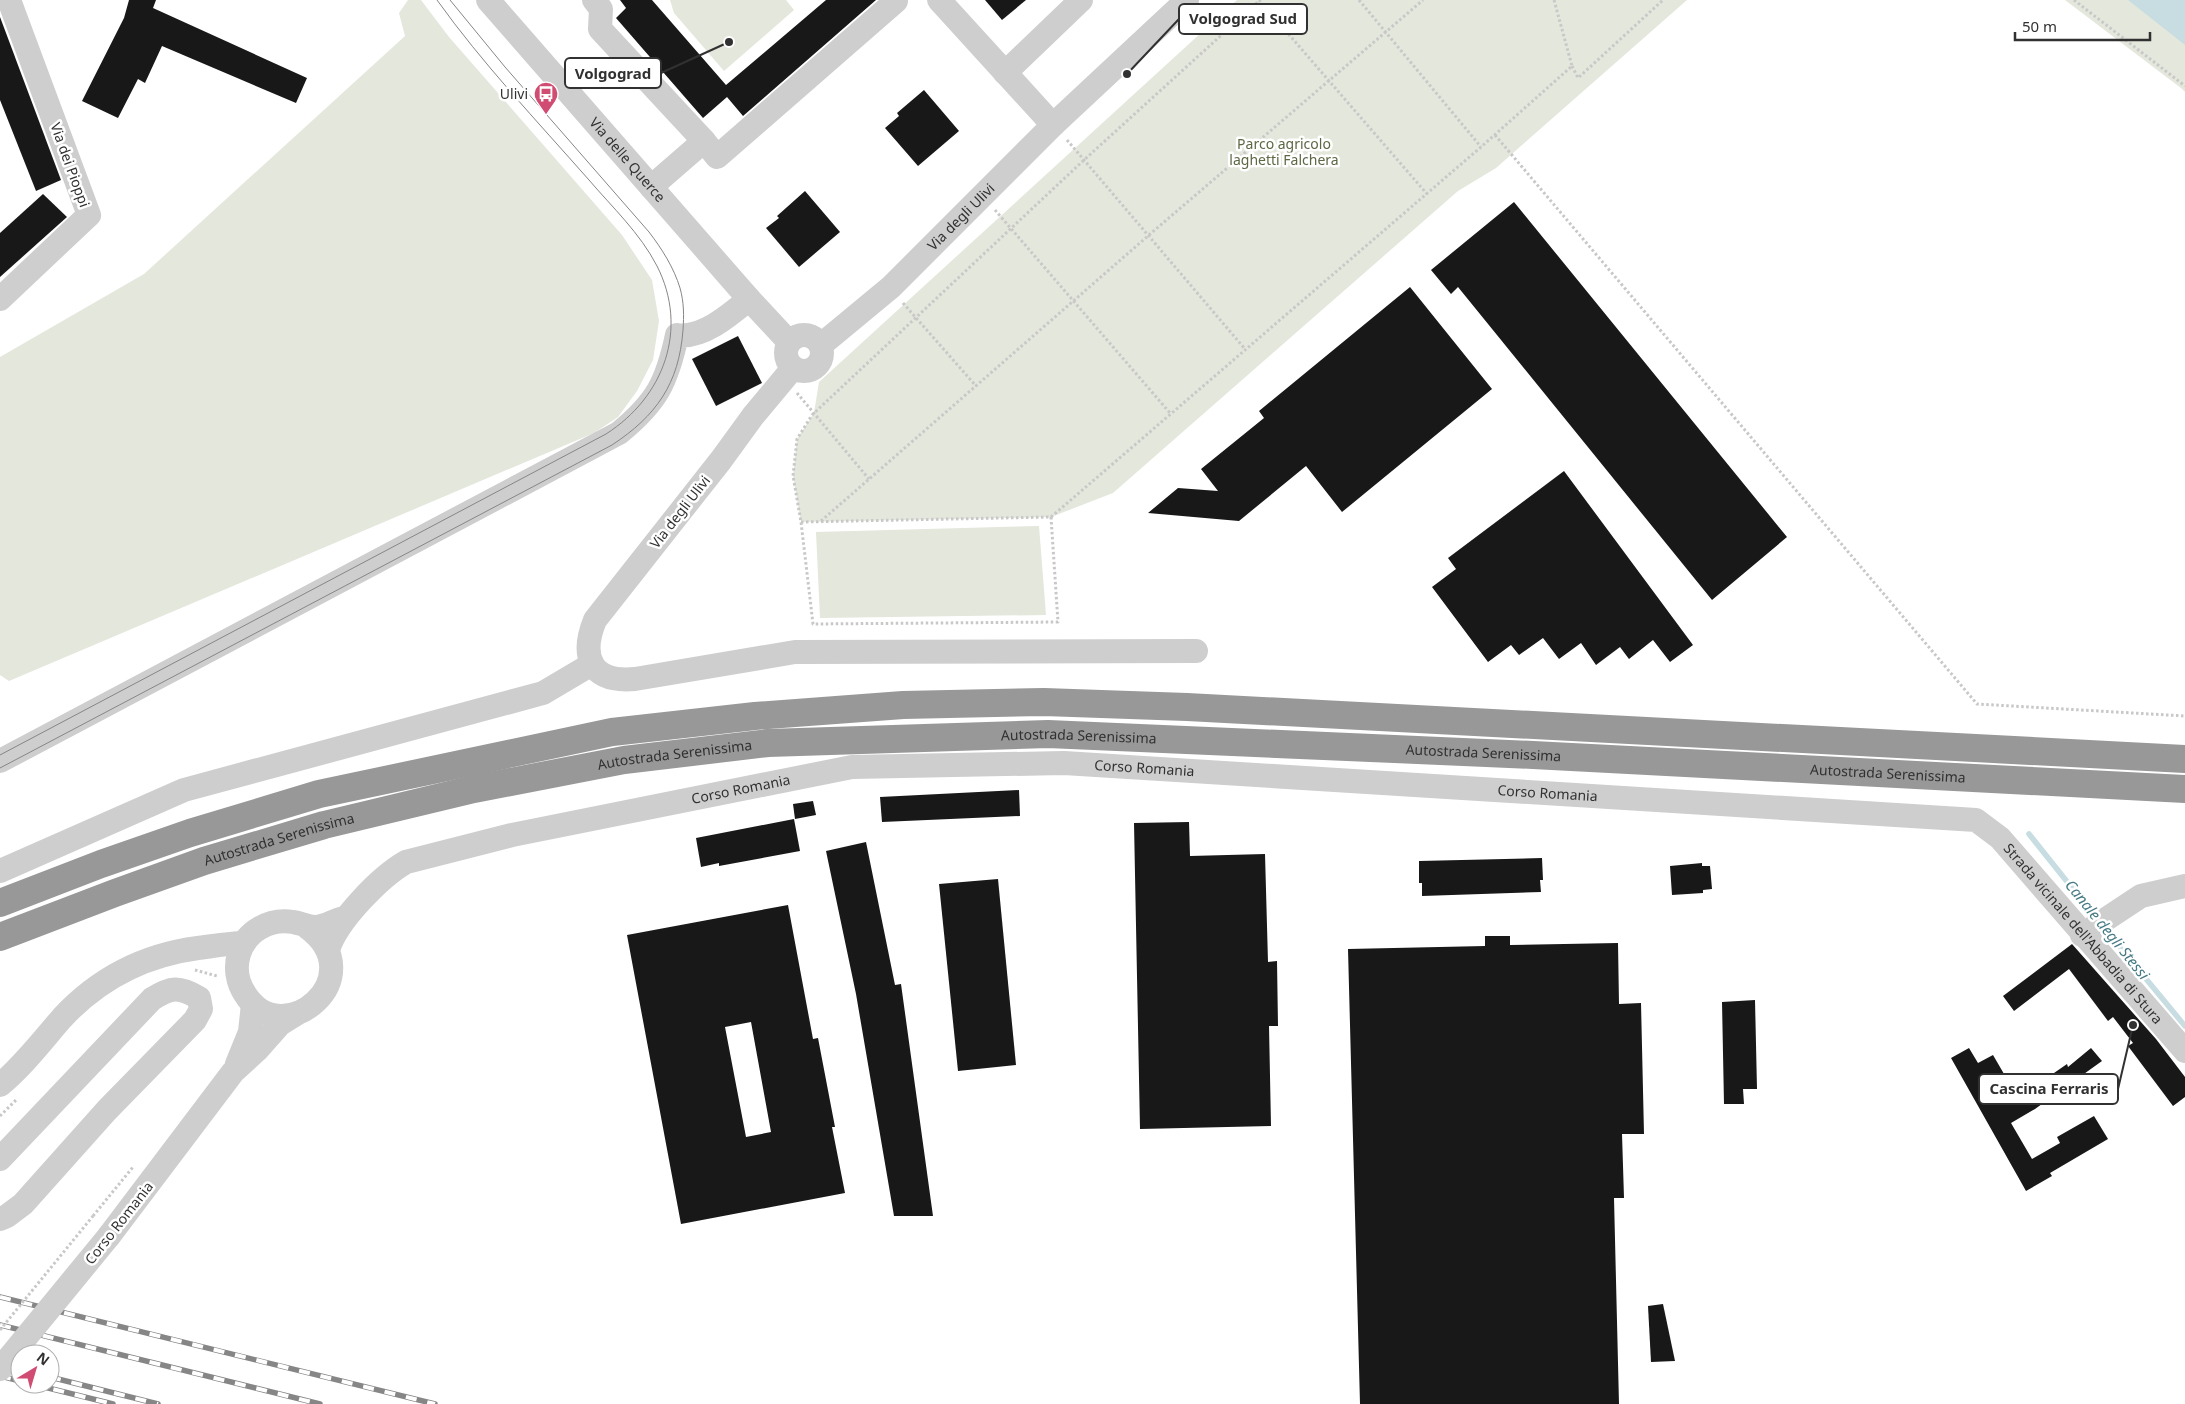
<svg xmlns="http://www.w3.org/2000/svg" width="2185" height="1404" font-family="'Noto Sans',sans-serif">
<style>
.green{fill:#e4e7dc}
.water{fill:#c7dde1}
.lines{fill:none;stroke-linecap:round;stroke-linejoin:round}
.stream{stroke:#c7dde1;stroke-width:5.5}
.building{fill:#181818;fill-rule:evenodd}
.path{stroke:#c8c8c8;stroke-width:3;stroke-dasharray:2.5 2.5;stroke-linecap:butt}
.minor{stroke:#cecece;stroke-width:24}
.highway{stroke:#989898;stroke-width:28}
.tram{stroke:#868686;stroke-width:1}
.rail-casing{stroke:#868686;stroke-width:5.5}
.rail{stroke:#fff;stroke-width:4;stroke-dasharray:11;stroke-linecap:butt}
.path-bridge{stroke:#c8c8c8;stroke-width:3;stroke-dasharray:2.5 2.5;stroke-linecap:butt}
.minor-bridge{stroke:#cecece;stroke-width:24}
.labels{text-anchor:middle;stroke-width:5;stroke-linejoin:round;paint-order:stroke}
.poi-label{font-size:14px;fill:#313131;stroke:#fff;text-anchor:end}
.park-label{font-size:14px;fill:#5d6844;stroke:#fff}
.street-label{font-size:14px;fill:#313131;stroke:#fff}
.water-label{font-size:15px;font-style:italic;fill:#467a84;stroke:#fff}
.leader{fill:none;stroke:#313131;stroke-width:2}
.callout-dot{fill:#313131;stroke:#fff;stroke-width:2}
.callout{fill:#fff;stroke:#313131;stroke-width:2}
.callout-label{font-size:15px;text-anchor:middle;font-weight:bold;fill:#313131}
</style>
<rect width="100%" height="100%" fill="#fff"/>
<g class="green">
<path d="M408,0H421L449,37L622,235L652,280L659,321L653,360L637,391L618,417L594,433L9,681L0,675V357L144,274L405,36L399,13Z"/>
<path d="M670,0H786L794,10L724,71L674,13Z"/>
<path d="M1237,0H1687L1496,168L1458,191L1113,493L1051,517L801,522L793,476L797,439L814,413L819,382Z"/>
<path d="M2065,0H2185V92L2181,88Z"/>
<path d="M1039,526L1046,615L820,618L816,532Z"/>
</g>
<path class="water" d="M2128,0H2185V45L2180,41Z"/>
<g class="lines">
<g class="stream">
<path d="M2029,834L2096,918"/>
<path d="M2104,928L2185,1026"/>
</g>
</g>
<g class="building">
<path d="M129,0H156L153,8L307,78L296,103L162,46L145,83L138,79L118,118L82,101L124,18Z"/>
<path d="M620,0H652L726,85L826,0H876L743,116L727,97L703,118L616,18L626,8Z"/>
<path d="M985,0H1026L1002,20Z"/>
<path d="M0,17L61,180L36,191L0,100Z"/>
<path d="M924,90L959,131L918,166L885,128L899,116L897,113Z"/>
<path d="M805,191L840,232L799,267L766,228L779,218L777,216Z"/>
<path d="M43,194L67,217L0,277V233Z"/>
<path d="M1514,202L1787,537L1712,600L1458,287L1451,294L1431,270Z"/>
<path d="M1410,287L1492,389L1342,512L1306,466L1239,521L1148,513L1178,488L1218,491L1201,469L1264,418L1259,411Z"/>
<path d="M738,336L762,383L716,406L692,359Z"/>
<path d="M1564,471L1693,645L1670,662L1653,640L1629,659L1620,647L1596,665L1581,643L1559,659L1543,638L1519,655L1511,645L1488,662L1432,587L1456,569L1448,558Z"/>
<path d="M1019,790L1020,816L882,822L880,797Z"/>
<path d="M813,801L816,815L795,819L793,804Z"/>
<path d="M794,819L800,851L719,866V863L701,867L696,838Z"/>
<path d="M1189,822L1190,856L1265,854L1268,962L1277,961L1278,1026H1269L1271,1126L1140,1129L1134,823Z"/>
<path d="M866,842L895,985L901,984L933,1216H894L856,994L826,851Z"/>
<path d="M1542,858L1543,880H1540L1541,892L1422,896V883H1419V861Z"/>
<path d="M1702,863V866H1710L1712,889L1703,890V893L1672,895L1670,866Z"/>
<path d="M998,879L1016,1065L958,1071L939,884Z"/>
<path d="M788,905L813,1039L818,1038L835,1127H832L845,1193L681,1224L627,935ZM751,1022L771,1132L746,1137L725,1027Z"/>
<path d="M1485,936H1510V945L1618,943L1619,1004L1641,1003L1644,1134H1622L1624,1198H1614L1619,1404H1360L1348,949L1485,946Z"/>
<path d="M2072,944L2156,1039L2185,1077V1097L2173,1106L2128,1046L2133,1043L2113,1017L2108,1021L2069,969L2014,1011L2003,996Z"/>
<path d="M1755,1000L1757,1089H1743L1744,1104H1724L1722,1002Z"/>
<path d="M1969,1048L1978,1063L1993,1055L2018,1098L2067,1064L2068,1067L2091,1048L2102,1061L2035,1109L2011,1123L2032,1159L2060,1143L2057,1137L2094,1116L2108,1139L2050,1173L2052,1176L2026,1191L1951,1058Z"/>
<path d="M1663,1304L1675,1361L1651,1362L1648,1306Z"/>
</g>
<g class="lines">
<g class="path">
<path d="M1259,0L1427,194"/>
<path d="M1359,0L1481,147"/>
<path d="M2074,0L2185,86"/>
<path d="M1572,66L1578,78L1663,0"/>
<path d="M1495,135L1977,704L2185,716"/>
<path d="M1067,140L1245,349"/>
<path d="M995,210L1170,413"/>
<path d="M903,303L976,386"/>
<path d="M797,393L869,479"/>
<path d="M1051,517L1058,622L813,624L801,522L793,476L797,439L812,415L1084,160L1260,0"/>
<path d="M821,521L1149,235L1423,0"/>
<path d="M801,522L1051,517L1481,147L1572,66L1554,0"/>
<path d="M195,970L217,976"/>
<path d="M0,1116L17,1099"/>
<path d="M93,1216L133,1167"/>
</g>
<g class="minor">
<path id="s1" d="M488,0L749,299L789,342"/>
<path d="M594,0L601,9L600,29L704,141"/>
<path d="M939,0L1053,125"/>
<path d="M1005,73L1081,0"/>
<path d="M651,187L704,141L717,157L896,1"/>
<path d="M0,299L89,215L9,0"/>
<circle cx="804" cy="353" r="18"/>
<path id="s2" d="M821,345L891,287L1053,125L1187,0"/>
<path d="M793,368L753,416L721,460L595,620C580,657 591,683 635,679L795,652L1196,651"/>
<path d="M0,761L619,433C657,402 667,382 677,335C702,339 730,315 749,299"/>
<path d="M0,871L184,790L543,693L592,664"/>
<path d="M307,927C375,977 282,1054 245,994C237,982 235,967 239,954C246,931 270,918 293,922C301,923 307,927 315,927C325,927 334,920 344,918"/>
<path d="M2082,935L2141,896L2185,886"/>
<path id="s3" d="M328,950C337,921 380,877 406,862L512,835L852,767L1064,763L1976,820L2000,838L2185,1051"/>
<path d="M237,1064L250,1032L253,1004"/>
<path d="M0,1085C23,1066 42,1041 62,1018C99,978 145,955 198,948C207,947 238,942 244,943"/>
<path d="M0,1159L152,999C171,987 179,986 199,998L201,1009L195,1020L107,1110L23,1204L7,1216L0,1219"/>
<path d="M109,1236L233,1072L257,1050L280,1024L296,1014"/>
</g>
<g class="highway">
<path d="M0,903L101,864L190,833L319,794L612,732L755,716L903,705L1044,702L1187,707L2185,759"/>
<path id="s4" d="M0,937L115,893L204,861L324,825L474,789L624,760L768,743L1048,734L1533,755L2185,789"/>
</g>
<g class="tram">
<path d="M0,755L606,434C664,397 689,329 657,266C640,233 612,207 589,180C537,121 482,63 437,0"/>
<path d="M0,768L612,445C656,416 679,384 683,330C684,316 684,302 680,288C674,268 662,249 649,232L505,67L450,0"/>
</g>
<defs>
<g id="rail">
<path d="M0,1297L435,1404"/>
<path d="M0,1325L320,1404"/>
<path d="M0,1365L20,1370"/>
<path d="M0,1376L20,1381"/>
<path d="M50,1377L158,1404"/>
<path d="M32,1384L113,1404"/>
</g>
</defs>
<use href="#rail" class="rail-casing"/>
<use href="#rail" class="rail"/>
<path class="path-bridge" d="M0,1330L93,1216"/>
<path class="minor-bridge" d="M0,1369L109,1236"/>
</g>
<defs>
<symbol id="bus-pin" viewBox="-11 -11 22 30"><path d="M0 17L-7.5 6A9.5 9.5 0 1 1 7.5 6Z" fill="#d04c73" stroke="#fff"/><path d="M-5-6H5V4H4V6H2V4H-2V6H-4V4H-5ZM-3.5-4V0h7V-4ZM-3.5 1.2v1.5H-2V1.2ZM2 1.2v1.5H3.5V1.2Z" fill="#fff"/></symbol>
</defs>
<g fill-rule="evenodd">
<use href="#bus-pin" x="532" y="80" width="28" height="38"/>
</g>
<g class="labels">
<g class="poi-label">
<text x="528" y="99">Ulivi</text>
</g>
<g class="park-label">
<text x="1284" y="149">Parco agricolo<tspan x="1284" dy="16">laghetti Falchera</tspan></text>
</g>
<g class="street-label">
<text dy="5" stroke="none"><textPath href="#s1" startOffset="212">Via delle Querce</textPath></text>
<text transform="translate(70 165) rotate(70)" y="5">Via dei Pioppi</text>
<text dy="5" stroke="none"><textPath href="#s2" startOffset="190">Via degli Ulivi</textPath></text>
<text transform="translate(680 512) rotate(-52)" y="5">Via degli Ulivi</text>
<text dy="5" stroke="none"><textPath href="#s4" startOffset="1106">Autostrada Serenissima</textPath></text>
<text dy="5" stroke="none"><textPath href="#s4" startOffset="1511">Autostrada Serenissima</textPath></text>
<text dy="5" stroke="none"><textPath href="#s4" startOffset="701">Autostrada Serenissima</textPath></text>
<text dy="5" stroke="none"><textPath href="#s3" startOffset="868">Corso Romania</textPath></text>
<text dy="5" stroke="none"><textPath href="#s4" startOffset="1916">Autostrada Serenissima</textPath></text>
<text dy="5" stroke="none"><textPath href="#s3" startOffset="462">Corso Romania</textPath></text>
<text dy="5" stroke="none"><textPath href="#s3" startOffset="1272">Corso Romania</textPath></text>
<text dy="5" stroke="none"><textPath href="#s4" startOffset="296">Autostrada Serenissima</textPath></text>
<text dy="5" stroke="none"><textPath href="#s3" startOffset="1858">Strada vicinale dell'Abbadia di Stura</textPath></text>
<text transform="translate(119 1223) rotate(-52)" y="5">Corso Romania</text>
</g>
<g class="water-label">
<text transform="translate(2107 930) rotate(51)" y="5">Canale degli Stessi</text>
</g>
</g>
<path class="leader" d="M1127 74L1179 19M729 42L661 73M2133 1025L2118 1089"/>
<g class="callout-dot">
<circle cx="1127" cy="74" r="5"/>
<circle cx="729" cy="42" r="5"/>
<circle cx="2133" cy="1025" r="5"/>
</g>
<g class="callout">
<rect x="1179" y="4" width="128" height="30" rx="5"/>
<rect x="565" y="58" width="96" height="30" rx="5"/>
<rect x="1979" y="1074" width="139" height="30" rx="5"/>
</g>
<g class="callout-label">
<text x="1243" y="24">Volgograd Sud</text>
<text x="613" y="79">Volgograd</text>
<text x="2049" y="1094">Cascina Ferraris</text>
</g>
<g transform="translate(35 1369) rotate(38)"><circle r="24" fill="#ffffff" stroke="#adadad"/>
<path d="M0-4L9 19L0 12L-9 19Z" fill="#d04c73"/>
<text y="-8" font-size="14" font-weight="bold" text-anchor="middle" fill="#313131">N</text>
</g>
<path d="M2015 32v8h135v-8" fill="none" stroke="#313131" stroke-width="2.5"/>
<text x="2022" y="32" font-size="15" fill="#313131" stroke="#ffffff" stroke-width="4" paint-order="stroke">50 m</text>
</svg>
